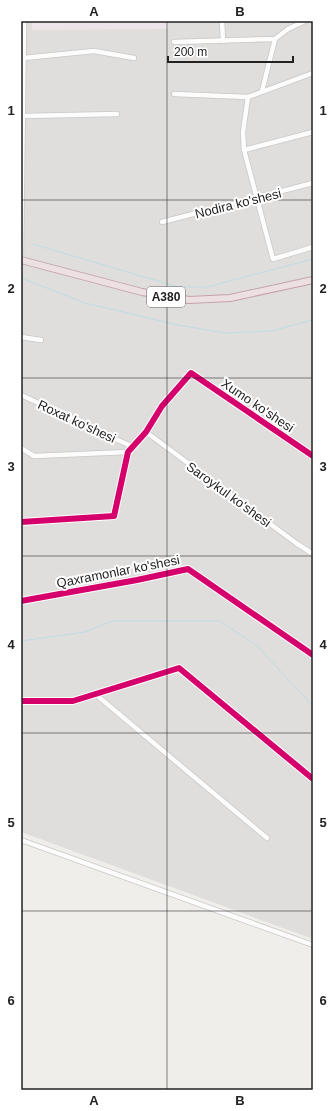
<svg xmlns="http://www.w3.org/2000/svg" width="334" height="1111" font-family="Helvetica,sans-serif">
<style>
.residential{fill:#dfdedc}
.industrial{fill:#ede4e9}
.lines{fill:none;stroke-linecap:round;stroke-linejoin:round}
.stream{stroke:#bfdbe3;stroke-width:1}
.minor-casing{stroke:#c9c8c7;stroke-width:6}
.highway-casing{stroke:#c5a2ac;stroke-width:8}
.minor{stroke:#fdfcfc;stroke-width:4.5}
.highway{stroke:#ece0e2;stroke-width:6}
.cycleway-casing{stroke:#fff;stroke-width:8}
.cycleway{stroke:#d6006c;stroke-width:6}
.grid{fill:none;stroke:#222;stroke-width:1;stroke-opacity:0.55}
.labels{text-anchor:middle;stroke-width:4;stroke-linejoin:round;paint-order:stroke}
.shield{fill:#fff;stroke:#646464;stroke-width:1}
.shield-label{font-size:12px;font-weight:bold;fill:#222}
.street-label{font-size:13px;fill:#222;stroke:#fff}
.neatline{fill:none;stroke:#222;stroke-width:1.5}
.grid-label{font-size:13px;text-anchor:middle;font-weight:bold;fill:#222}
</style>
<rect width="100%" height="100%" fill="#f0eeeb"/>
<path class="residential" d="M21,21H313V939L21,832Z"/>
<path class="industrial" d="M32,21H168V29L32,30Z"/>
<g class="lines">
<g class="stream">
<path d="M33,244L178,287H207L313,259"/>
<path d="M21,278L85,303L178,325L225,333L271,331L313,320"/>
<path d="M21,641L85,632L112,621H220L256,645L313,706"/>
</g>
<defs>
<g id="minor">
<path d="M222,21L223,41"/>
<path d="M174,42L275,39L288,29L305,21"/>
<path d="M23,58L94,51L134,58"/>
<path d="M262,91L275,39"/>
<path d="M174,94L248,97L313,73"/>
<path d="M248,97L243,132L244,150L273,259L313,247"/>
<path d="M23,116L117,114"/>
<path d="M244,150L313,132"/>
<path d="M162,222L313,183"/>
<path d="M21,260L24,21"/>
<path d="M21,337L41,340"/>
<path d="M21,395L133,447"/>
<path d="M146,432L296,543L313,554"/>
<path d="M21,448L34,456L128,452"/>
<path d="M21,522L114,516L128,452L146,432L162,406L191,373L313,456"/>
<path d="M21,601L137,580L188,569L313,655"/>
<path d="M94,693L267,838"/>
<path d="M21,701H73L179,668L313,779"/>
<path d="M21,840L313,945"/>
</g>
<path id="highway" d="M21,260L142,292L189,300L230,298L313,280"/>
</defs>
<use href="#minor" class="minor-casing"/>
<use href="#highway" class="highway-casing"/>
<use href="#minor" class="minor"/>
<use href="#highway" class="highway"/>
<defs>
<g id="cycleway">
<path d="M21,522L114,516L128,452L146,432L162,406L191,373L313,456"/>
<path d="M21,601L137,580L188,569L313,655"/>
<path d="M21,701H73L179,668L313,779"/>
</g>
</defs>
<use href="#cycleway" class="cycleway-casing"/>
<use href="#cycleway" class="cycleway"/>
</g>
<path class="grid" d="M167,21V1090M21,200H313M21,378H313M21,556H313M21,733H313M21,911H313"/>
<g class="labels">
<rect class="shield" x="147" y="287" width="38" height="20" rx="3"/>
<g class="shield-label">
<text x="166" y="301">A380</text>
</g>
<g class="street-label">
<text transform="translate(238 203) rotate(-14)" y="5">Nodira ko'shesi</text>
<text transform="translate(258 405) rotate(34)" y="5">Xumo ko'shesi</text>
<text transform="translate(77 421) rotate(25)" y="5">Roxat ko'shesi</text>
<text transform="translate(229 494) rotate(36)" y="5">Saroykul ko'shesi</text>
<text transform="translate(118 571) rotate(-11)" y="5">Qaxramonlar ko'shesi</text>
</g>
</g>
<rect width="334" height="1111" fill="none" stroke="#ffffff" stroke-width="44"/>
<path d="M168 56v6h125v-6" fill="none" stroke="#222222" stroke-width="2"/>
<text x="174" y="56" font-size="12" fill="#222222" stroke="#ffffff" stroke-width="3" paint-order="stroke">200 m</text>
<rect x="22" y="22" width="290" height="1067" class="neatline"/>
<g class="grid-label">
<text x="94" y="16">A</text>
<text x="240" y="16">B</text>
<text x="11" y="115">1</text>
<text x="323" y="115">1</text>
<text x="11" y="293">2</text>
<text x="323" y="293">2</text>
<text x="11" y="471">3</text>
<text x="323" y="471">3</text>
<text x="11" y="649">4</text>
<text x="323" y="649">4</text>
<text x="11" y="827">5</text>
<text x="323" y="827">5</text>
<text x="11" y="1005">6</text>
<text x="323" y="1005">6</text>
<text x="94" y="1105">A</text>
<text x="240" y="1105">B</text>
</g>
</svg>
